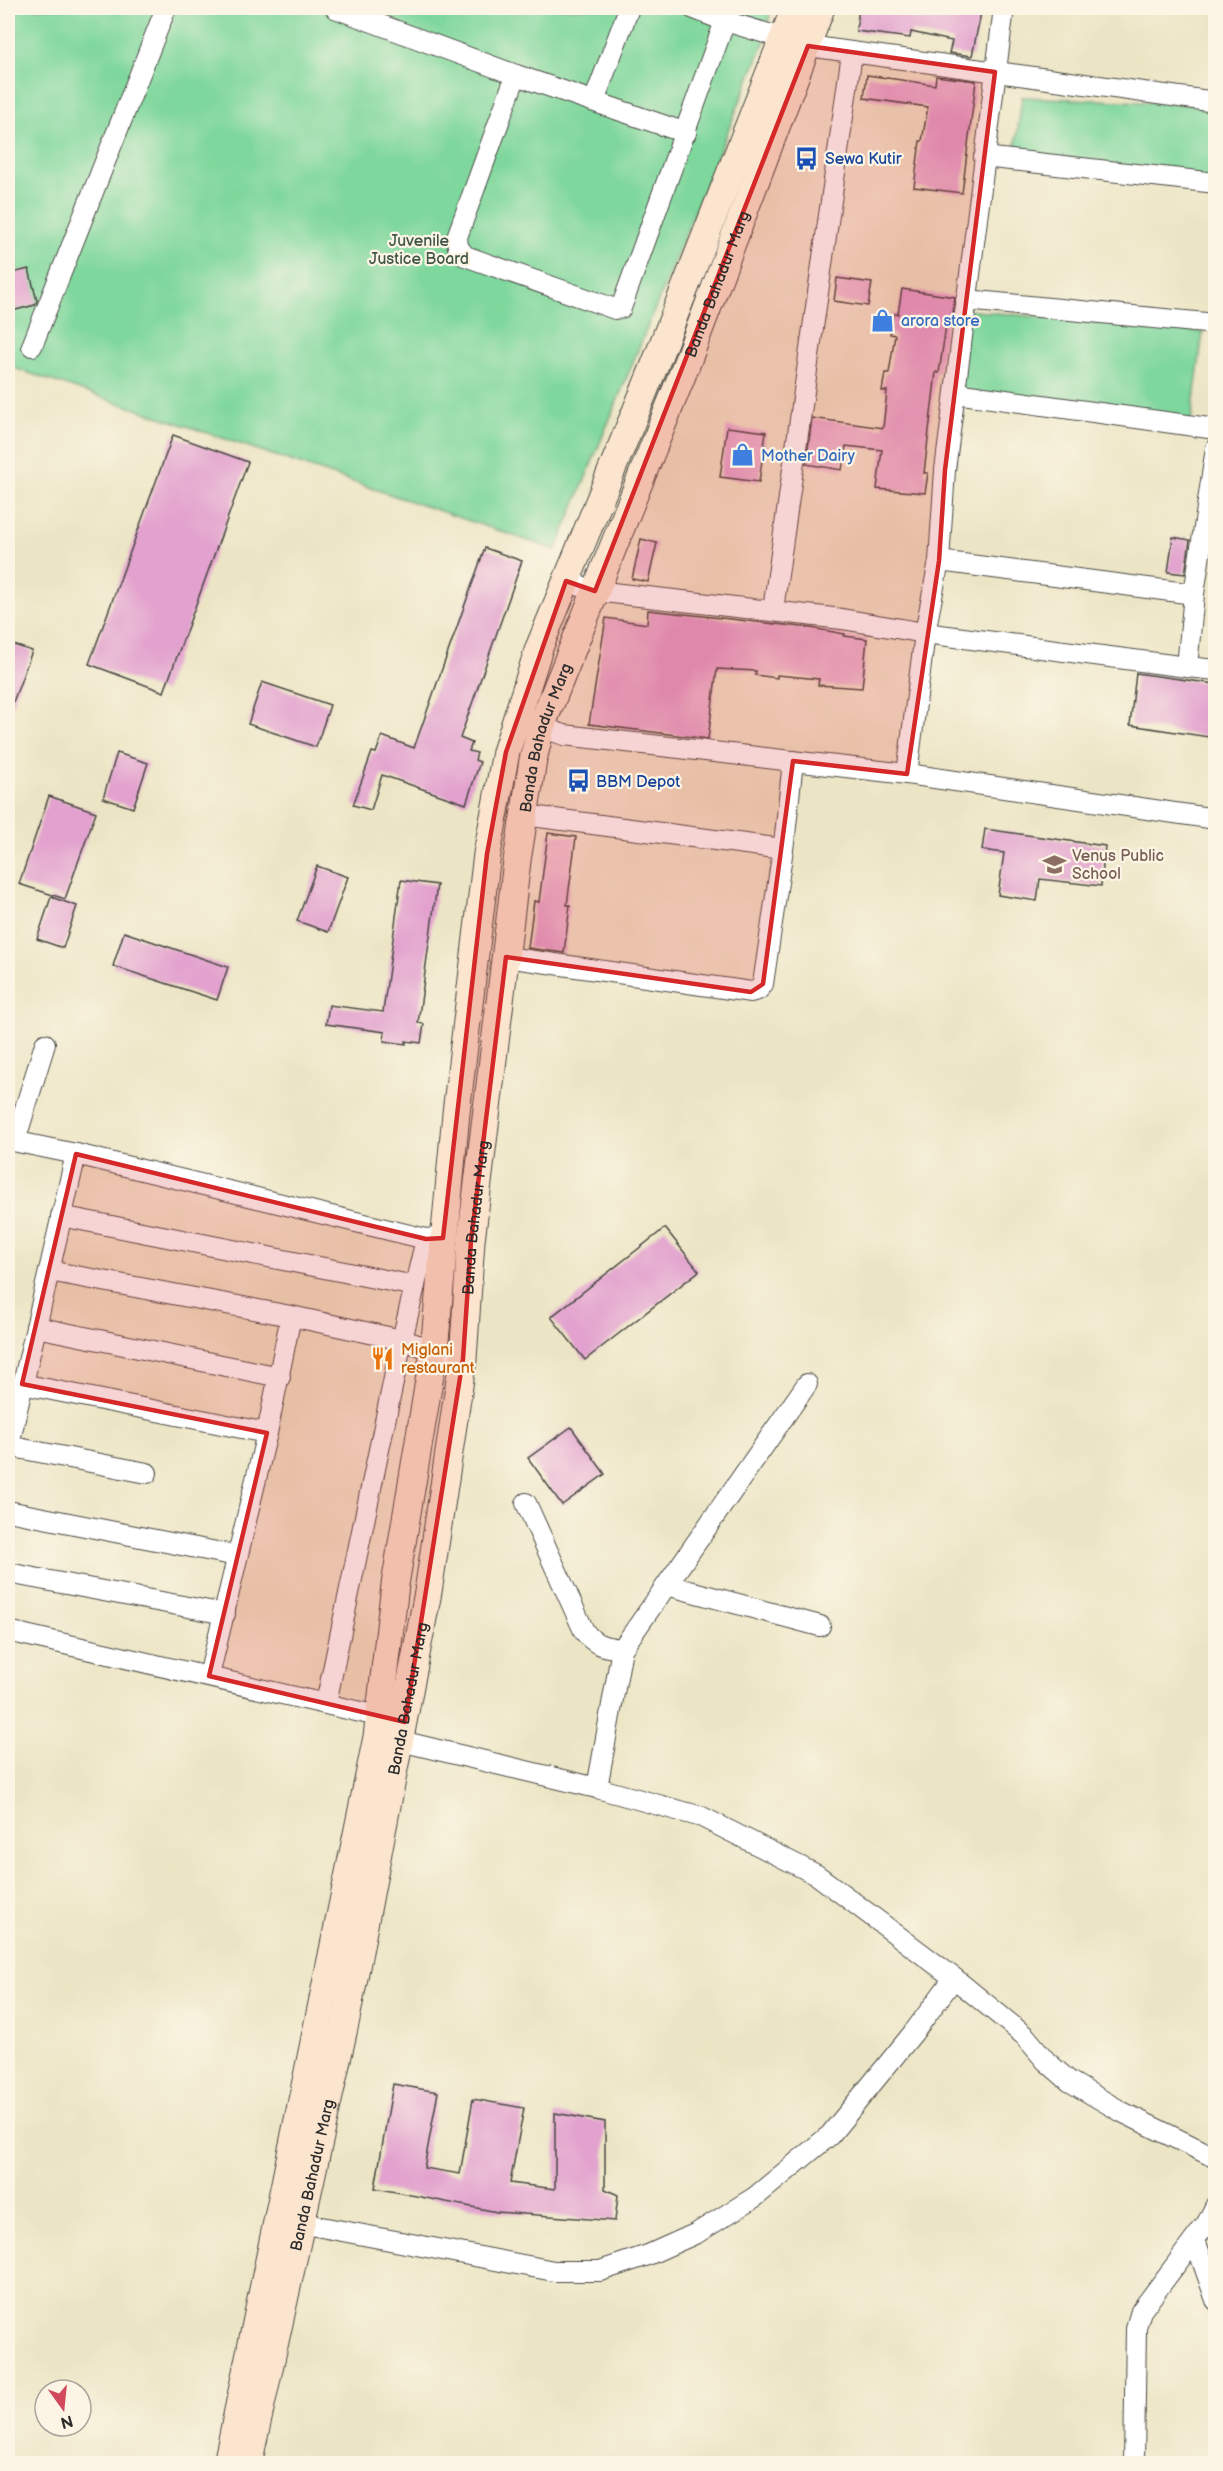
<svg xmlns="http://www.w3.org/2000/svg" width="1223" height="2471" font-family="'Balsamiq Sans',sans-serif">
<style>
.green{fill:#7ed79c;stroke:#548164;stroke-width:1.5}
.building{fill:#e2a1ce}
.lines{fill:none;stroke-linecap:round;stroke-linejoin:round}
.street-casing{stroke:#484742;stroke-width:22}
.secondary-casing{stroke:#484742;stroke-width:29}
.street{stroke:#fff;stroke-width:20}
.secondary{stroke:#fbe5cf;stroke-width:27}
.marked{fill:#d62828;fill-opacity:0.2;stroke:#d62828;stroke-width:4.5;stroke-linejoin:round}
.labels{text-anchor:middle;stroke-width:4.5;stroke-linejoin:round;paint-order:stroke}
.transit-label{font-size:16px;fill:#164399;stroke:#fcf5e5;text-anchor:start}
.park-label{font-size:16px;fill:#405647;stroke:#fcf5e5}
.street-label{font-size:16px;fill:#2b2b2b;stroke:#fcf5e5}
.shop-label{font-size:16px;fill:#366cbe;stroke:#fcf5e5;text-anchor:start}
.education-label{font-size:16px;fill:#785e54;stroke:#fcf5e5;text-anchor:start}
.food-label{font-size:16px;fill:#c56008;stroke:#fcf5e5;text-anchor:start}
</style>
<rect width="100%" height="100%" fill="#fcf5e5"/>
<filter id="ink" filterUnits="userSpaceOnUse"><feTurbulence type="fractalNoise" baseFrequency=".0167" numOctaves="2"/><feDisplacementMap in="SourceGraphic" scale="12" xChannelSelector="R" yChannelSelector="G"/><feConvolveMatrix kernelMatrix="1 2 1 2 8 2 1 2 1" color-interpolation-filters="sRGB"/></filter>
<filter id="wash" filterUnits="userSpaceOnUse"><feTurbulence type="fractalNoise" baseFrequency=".008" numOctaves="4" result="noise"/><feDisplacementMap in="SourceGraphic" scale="24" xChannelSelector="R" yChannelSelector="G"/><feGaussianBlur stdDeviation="1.35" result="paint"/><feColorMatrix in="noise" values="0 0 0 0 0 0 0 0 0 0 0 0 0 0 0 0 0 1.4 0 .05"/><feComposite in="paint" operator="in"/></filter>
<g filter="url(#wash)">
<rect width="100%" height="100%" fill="#ece5c5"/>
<g class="green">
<path d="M8,8H771L765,40L556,550L8,366Z"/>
<path d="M1022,97L1215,105V189L1014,161Z"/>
<path d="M965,310L1203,332L1190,429L955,393Z"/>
</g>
<g id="blocks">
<g class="building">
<path d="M859,8H982L972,56L949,53L952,41L911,32L910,38L856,31Z"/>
<path d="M867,75L935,85L936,76L976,81L962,193L914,187L920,141H922L928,107L864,98Z"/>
<path d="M29,269L37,301L35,305L8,312V274Z"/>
<path d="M837,278L872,283L868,306L834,301Z"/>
<path d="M902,289L955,297L952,320L947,319L939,373L936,372L924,473H928L925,493L877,489L882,450L846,446L842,470L806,464L812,418L883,428L887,391H882L885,373H889L895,335L890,334L893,314H898Z"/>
<path d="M727,427L766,432L759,482L720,477Z"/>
<path d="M173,435L248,462L164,692L89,664Z"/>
<path d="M1173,537L1190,540L1185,574L1168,572Z"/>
<path d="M641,539L657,543L648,582L632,579Z"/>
<path d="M485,548L522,561L460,738L472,743L469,751L477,753L475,760L480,762L466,804L382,775L371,810L353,805L372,752L376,753L382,736L414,748Z"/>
<path d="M648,610L811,628L845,634L844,636L867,639L862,688L818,685L819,679L777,675V678L755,675L756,671L717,669L708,739L589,724L606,618L647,624Z"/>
<path d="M8,643L32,651L9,713H8Z"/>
<path d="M1136,673L1215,684V738L1130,725Z"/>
<path d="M262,682L330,705L316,747L248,724Z"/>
<path d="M117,753L148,763L133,808L103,798Z"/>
<path d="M49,796L96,812L65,899L19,884Z"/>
<path d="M985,829L1105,846L1101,886L1040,879L1037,901L998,895L1004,853L982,850Z"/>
<path d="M548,833L576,837L567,905H570L564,953L528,948L534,901L539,902Z"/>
<path d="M317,866L348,877L328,932L297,921Z"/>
<path d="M401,880L437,885L418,1023L424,1024L421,1043L406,1041V1044L384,1041L385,1032L326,1024L329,1005L383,1012Z"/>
<path d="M51,897L77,906L63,948L37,939Z"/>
<path d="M124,932L228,967L217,1000L113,966Z"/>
<path d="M665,1228L699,1271L585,1360L551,1317Z"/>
<path d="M571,1427L605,1474L562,1505L528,1458Z"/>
<path d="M393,2084L438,2092L424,2168L460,2174L473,2099L524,2108L510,2183L555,2189V2113L605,2122V2189L618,2195L615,2221L497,2212L375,2188Z"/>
</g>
</g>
</g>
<g filter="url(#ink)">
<use href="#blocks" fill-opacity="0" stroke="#484742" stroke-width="1.5"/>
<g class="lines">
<defs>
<g id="street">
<path d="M335,8L516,75L686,133"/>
<path d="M692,8L725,21L808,46L1216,102"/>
<path d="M516,75L457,237L458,247L465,256L615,309L621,308L725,21"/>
<path d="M594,101L629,8"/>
<path d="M984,157L1216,183"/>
<path d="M966,300L1216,324"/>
<path d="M32,346L166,8"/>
<path d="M955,393L1216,429"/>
<path d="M939,561L1194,594"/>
<path d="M566,581L595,591L842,619L925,633L1187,667L1194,594L1216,448"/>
<path d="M773,610L852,53"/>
<path d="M1187,667L1216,670"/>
<path d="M530,723L564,735L907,774L1216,819"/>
<path d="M907,774L925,633L939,561L945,470L1004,8"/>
<path d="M524,815L783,849"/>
<path d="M506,957L751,992L758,990L763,984L785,835L793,761"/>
<path d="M8,1140L76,1154L426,1239L437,1238"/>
<path d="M15,1141L45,1044"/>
<path d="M61,1216L415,1286"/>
<path d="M49,1271L291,1316L402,1340L463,1359"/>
<path d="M36,1327L280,1377"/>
<path d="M22,1384L267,1433"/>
<path d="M8,1446L147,1473"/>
<path d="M8,1449L76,1154"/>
<path d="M526,1503L584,1631C595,1646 605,1647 622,1649"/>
<path d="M8,1511L237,1556"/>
<path d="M8,1573L225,1614"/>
<path d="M667,1585L820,1626"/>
<path d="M8,1631L391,1719"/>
<path d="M209,1676L267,1433L291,1316"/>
<path d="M326,1703L402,1340L426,1239"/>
<path d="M388,1738L597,1788L702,1817L817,1875L954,1978L1025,2036L1046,2061L1069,2081L1122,2112L1216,2158"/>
<path d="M597,1788L622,1649L807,1384"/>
<path d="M300,2223L554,2271H600L648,2255L697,2233L755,2197L830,2135L914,2032L954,1978"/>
<path d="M1195,2240L1216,2300"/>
<path d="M1134,2464L1136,2328L1141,2311L1207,2223L1216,2205"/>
</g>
<g id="secondary">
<path d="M227,2464L377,1737L395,1585L434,1351L456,1113L487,854L506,752L539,648L654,367L795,8"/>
<path id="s1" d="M248,2464L346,2019L428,1592L463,1359L471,1241L517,861L533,760L541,727L681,378L821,8"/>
</g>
</defs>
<use href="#street" class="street-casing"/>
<use href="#secondary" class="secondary-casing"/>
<use href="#street" class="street"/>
<use href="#secondary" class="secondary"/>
</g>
</g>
<path class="marked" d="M808,46L995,72L945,470L939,561L907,774L793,761L763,984L751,992L506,957L471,1241L463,1359L405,1722L209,1676L267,1433L22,1384L76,1154L426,1239L443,1238L487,854L506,752L566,581L595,591Z"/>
<defs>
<symbol id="bus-bare" viewBox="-9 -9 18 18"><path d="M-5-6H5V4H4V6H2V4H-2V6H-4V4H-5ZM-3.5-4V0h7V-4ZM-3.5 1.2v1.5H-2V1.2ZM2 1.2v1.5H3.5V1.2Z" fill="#1a4fb4" stroke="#fcf5e5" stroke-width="2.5" paint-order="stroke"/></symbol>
<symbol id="shop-bare" viewBox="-9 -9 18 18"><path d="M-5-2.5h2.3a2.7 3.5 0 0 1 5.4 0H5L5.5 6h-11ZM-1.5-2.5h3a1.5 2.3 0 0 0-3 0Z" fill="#3f7fe0" stroke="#fcf5e5" stroke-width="2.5" paint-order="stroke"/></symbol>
<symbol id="school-bare" viewBox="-9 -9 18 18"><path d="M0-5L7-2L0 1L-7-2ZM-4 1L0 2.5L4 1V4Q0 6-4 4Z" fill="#8d6e63" stroke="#fcf5e5" stroke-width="2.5" paint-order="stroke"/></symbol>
<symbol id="restaurant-bare" viewBox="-9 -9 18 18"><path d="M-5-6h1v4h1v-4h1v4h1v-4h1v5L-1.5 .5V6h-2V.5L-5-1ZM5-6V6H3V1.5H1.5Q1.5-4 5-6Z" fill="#e8710a" stroke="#fcf5e5" stroke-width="2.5" paint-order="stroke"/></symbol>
</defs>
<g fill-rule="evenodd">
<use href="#bus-bare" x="790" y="142" width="33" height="33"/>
<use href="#shop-bare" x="866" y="304" width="33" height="33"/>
<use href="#shop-bare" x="726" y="438" width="33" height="33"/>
<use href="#bus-bare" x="562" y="764" width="33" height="33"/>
<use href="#school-bare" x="1038" y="848" width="33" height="33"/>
<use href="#restaurant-bare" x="366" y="1342" width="33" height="33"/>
</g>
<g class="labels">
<g class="transit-label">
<text x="825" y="164">Sewa Kutir</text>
<text x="596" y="787">BBM Depot</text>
</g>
<g class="park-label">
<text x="419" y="246">Juvenile<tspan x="419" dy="18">Justice Board</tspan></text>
</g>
<g class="street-label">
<text dy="6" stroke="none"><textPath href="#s1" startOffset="2240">Banda Bahadur Marg</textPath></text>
<text dy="6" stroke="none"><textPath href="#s1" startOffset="1754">Banda Bahadur Marg</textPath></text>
<text dy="6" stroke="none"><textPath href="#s1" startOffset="1268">Banda Bahadur Marg</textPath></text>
<text dy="6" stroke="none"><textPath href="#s1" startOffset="782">Banda Bahadur Marg</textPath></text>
<text dy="6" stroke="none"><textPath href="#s1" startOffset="296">Banda Bahadur Marg</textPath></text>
</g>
<g class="shop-label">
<text x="901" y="326">arora store</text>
<text x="761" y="461">Mother Dairy</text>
</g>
<g class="education-label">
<text x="1072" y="861">Venus Public<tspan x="1072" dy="18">School</tspan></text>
</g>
<g class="food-label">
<text x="401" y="1355">Miglani<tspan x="401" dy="18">restaurant</tspan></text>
</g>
</g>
<rect width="1223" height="2471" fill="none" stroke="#fcf5e5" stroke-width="30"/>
<g transform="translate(63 2408) rotate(165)"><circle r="28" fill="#fcf5e5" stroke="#a8a49b" stroke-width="1.5"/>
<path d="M0-4.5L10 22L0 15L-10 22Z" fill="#d1495b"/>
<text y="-9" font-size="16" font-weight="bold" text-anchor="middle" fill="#2b2b2b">N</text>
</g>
</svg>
